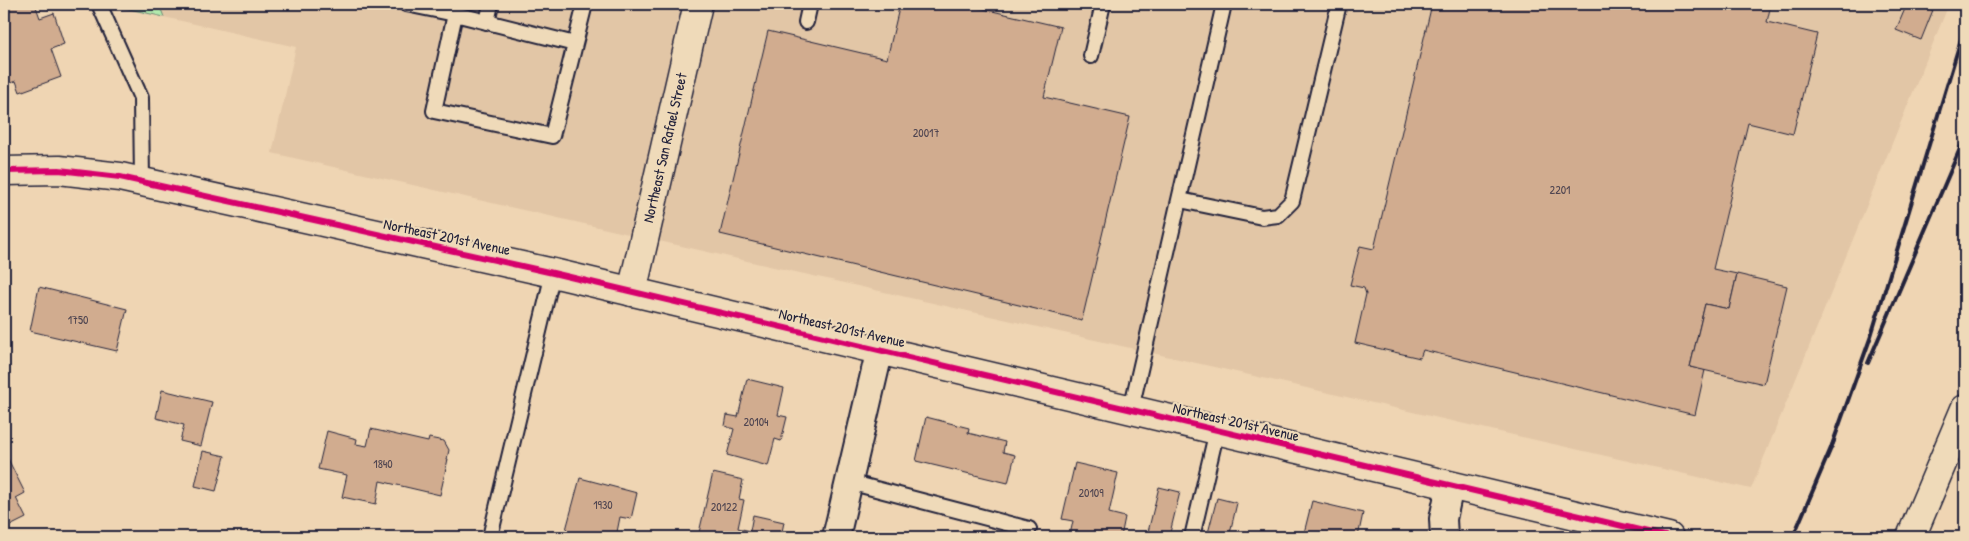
<svg xmlns="http://www.w3.org/2000/svg" width="1969" height="541" font-family="'Patrick Hand',sans-serif">
<style>
.built{fill:#e2c6a6}
.green{fill:#b2eaad;stroke:#6a8674}
.building{fill:#d1ac8f;stroke:#22223b}
.lines{fill:none;stroke-linecap:round;stroke-linejoin:round}
.service-casing{stroke:#22223b;stroke-width:18}
.minor-casing{stroke:#22223b;stroke-width:30}
.tertiary-casing{stroke:#22223b;stroke-width:31}
.motorway-casing{stroke:#22223b;stroke-width:31}
.service{stroke:#efdab9;stroke-width:14}
.minor{stroke:#efdab9;stroke-width:26}
.tertiary{stroke:#efdab9;stroke-width:28}
.motorway{stroke:#efdab9;stroke-width:28}
.rail{stroke:#22223b;stroke-width:4}
.cycleway-casing{stroke:#efdab9;stroke-width:9}
.cycleway{stroke:#d6006c;stroke-width:6}
.labels{text-anchor:middle;stroke-width:4.5;stroke-linejoin:round;paint-order:stroke}
.number-label{font-size:12px;fill:#4e4450}
.street-label{font-size:15px;fill:#22223b;stroke:#efdab9}
</style>
<rect width="100%" height="100%" fill="#efd5b3"/>
<filter id="ink" filterUnits="userSpaceOnUse"><feTurbulence type="fractalNoise" baseFrequency=".02" numOctaves="2"/><feDisplacementMap in="SourceGraphic" scale="10" xChannelSelector="R" yChannelSelector="G"/><feConvolveMatrix kernelMatrix="1 2 1 2 8 2 1 2 1" color-interpolation-filters="sRGB"/></filter>
<g filter="url(#ink)">
<path class="built" d="M159,4H1949L1751,489L272,153L296,47L164,17Z"/>
<path class="green" d="M124,4H159L164,17L125,8Z"/>
<g class="building">
<path d="M4,4H35L40,18L54,13L64,44L51,49L61,77L20,92L16,81L5,85Z"/>
<path d="M900,4H962L1061,27L1044,97L1130,117L1082,320L720,234L768,31L887,59Z"/>
<path d="M1432,4H1771L1767,22L1817,34L1793,134L1748,123L1713,269L1737,274L1729,309L1705,304L1690,367L1705,370L1695,415L1423,350L1420,358L1355,343L1366,294L1364,288L1350,285L1360,246L1374,249Z"/>
<path d="M1907,4H1933L1931,10H1933L1921,40L1896,30Z"/>
<path d="M1737,274L1787,286L1764,384L1690,367L1705,304L1729,309Z"/>
<path d="M39,287L127,309L117,351L30,331Z"/>
<path d="M747,379L784,388L778,415L787,417L781,441L775,439L768,466L727,455L734,429L725,426L727,415L738,417Z"/>
<path d="M162,390L212,402L201,446L180,441L184,425L156,418Z"/>
<path d="M926,417L969,428L968,433L1005,442L1003,452L1015,455L1008,483L916,461Z"/>
<path d="M371,429L428,442L429,438L444,441L449,450L447,459H448L440,495L380,481L376,504L342,497L347,475L318,469L327,431L357,439L356,444L367,446Z"/>
<path d="M203,451L225,456L216,491L195,486Z"/>
<path d="M8,459L25,493L16,498L26,518L4,529V462Z"/>
<path d="M1075,463L1118,473L1109,513L1125,517L1121,537H1079L1070,535L1073,521L1062,519Z"/>
<path d="M713,473L743,480L739,499L744,500L738,528L750,531L753,515L784,522L781,537H698Z"/>
<path d="M580,478L637,493L631,519L620,517L616,537H564Z"/>
<path d="M1159,487L1180,492L1169,537L1148,532Z"/>
<path d="M1217,498L1237,503L1229,537H1207Z"/>
<path d="M1312,501L1363,513L1358,537H1303Z"/>
</g>
<g class="lines">
<defs>
<g id="service">
<path d="M99,4L141,98L142,182"/>
<path d="M406,4L455,14"/>
<path d="M487,22L491,4"/>
<path d="M806,22L810,4"/>
<path d="M575,44L455,14L434,111L552,136L585,4"/>
<path d="M1091,56L1103,4"/>
<path d="M1180,200L1262,217L1278,215L1292,201L1339,4"/>
<path d="M1131,409L1224,4"/>
<path d="M849,482L1029,529"/>
<path d="M490,537L553,273"/>
<path d="M1192,537L1217,430"/>
</g>
<g id="minor">
<path d="M836,537L880,349"/>
<path d="M1444,537L1443,519L1450,486"/>
</g>
<g id="tertiary">
<path d="M4,171L59,170L120,177L553,273L1669,537"/>
<path id="s1" d="M632,292L698,4"/>
</g>
<path id="motorway" d="M1911,537L1965,409"/>
</defs>
<use href="#service" class="service-casing"/>
<use href="#minor" class="minor-casing"/>
<use href="#tertiary" class="tertiary-casing"/>
<use href="#motorway" class="motorway-casing"/>
<use href="#service" class="service"/>
<use href="#minor" class="minor"/>
<use href="#tertiary" class="tertiary"/>
<use href="#motorway" class="motorway"/>
<g class="rail">
<path d="M1868,363L1965,137"/>
<path d="M1831,448L1871,336L1965,26"/>
<path d="M1793,537L1834,441"/>
</g>
<defs>
<path id="cycleway" d="M4,171L59,170L120,177L553,273L1669,537"/>
</defs>
<use href="#cycleway" class="cycleway-casing"/>
<use href="#cycleway" class="cycleway"/>
</g>
</g>
<g class="labels">
<g class="number-label">
<text x="926" y="137">20017</text>
<text x="1560" y="194">2201</text>
<text x="78" y="324">1750</text>
<text x="756" y="426">20104</text>
<text x="383" y="468">1840</text>
<text x="1091" y="497">20109</text>
<text x="603" y="509">1930</text>
<text x="724" y="511">20122</text>
</g>
<g class="street-label">
<text dy="5" stroke="none"><textPath href="#s1" startOffset="148">Northeast San Rafael Street</textPath></text>
<text transform="translate(447 237) rotate(12)" y="5">Northeast 201st Avenue</text>
<text transform="translate(842 328) rotate(13)" y="5">Northeast 201st Avenue</text>
<text transform="translate(1236 422) rotate(13)" y="5">Northeast 201st Avenue</text>
</g>
</g>
<rect width="1969" height="541" fill="none" stroke="#efdab9" stroke-width="20"/>
<rect x="10" y="10" width="1949" height="521" fill="none" stroke="#22223b" stroke-width="2" filter="url(#ink)"/>
</svg>
